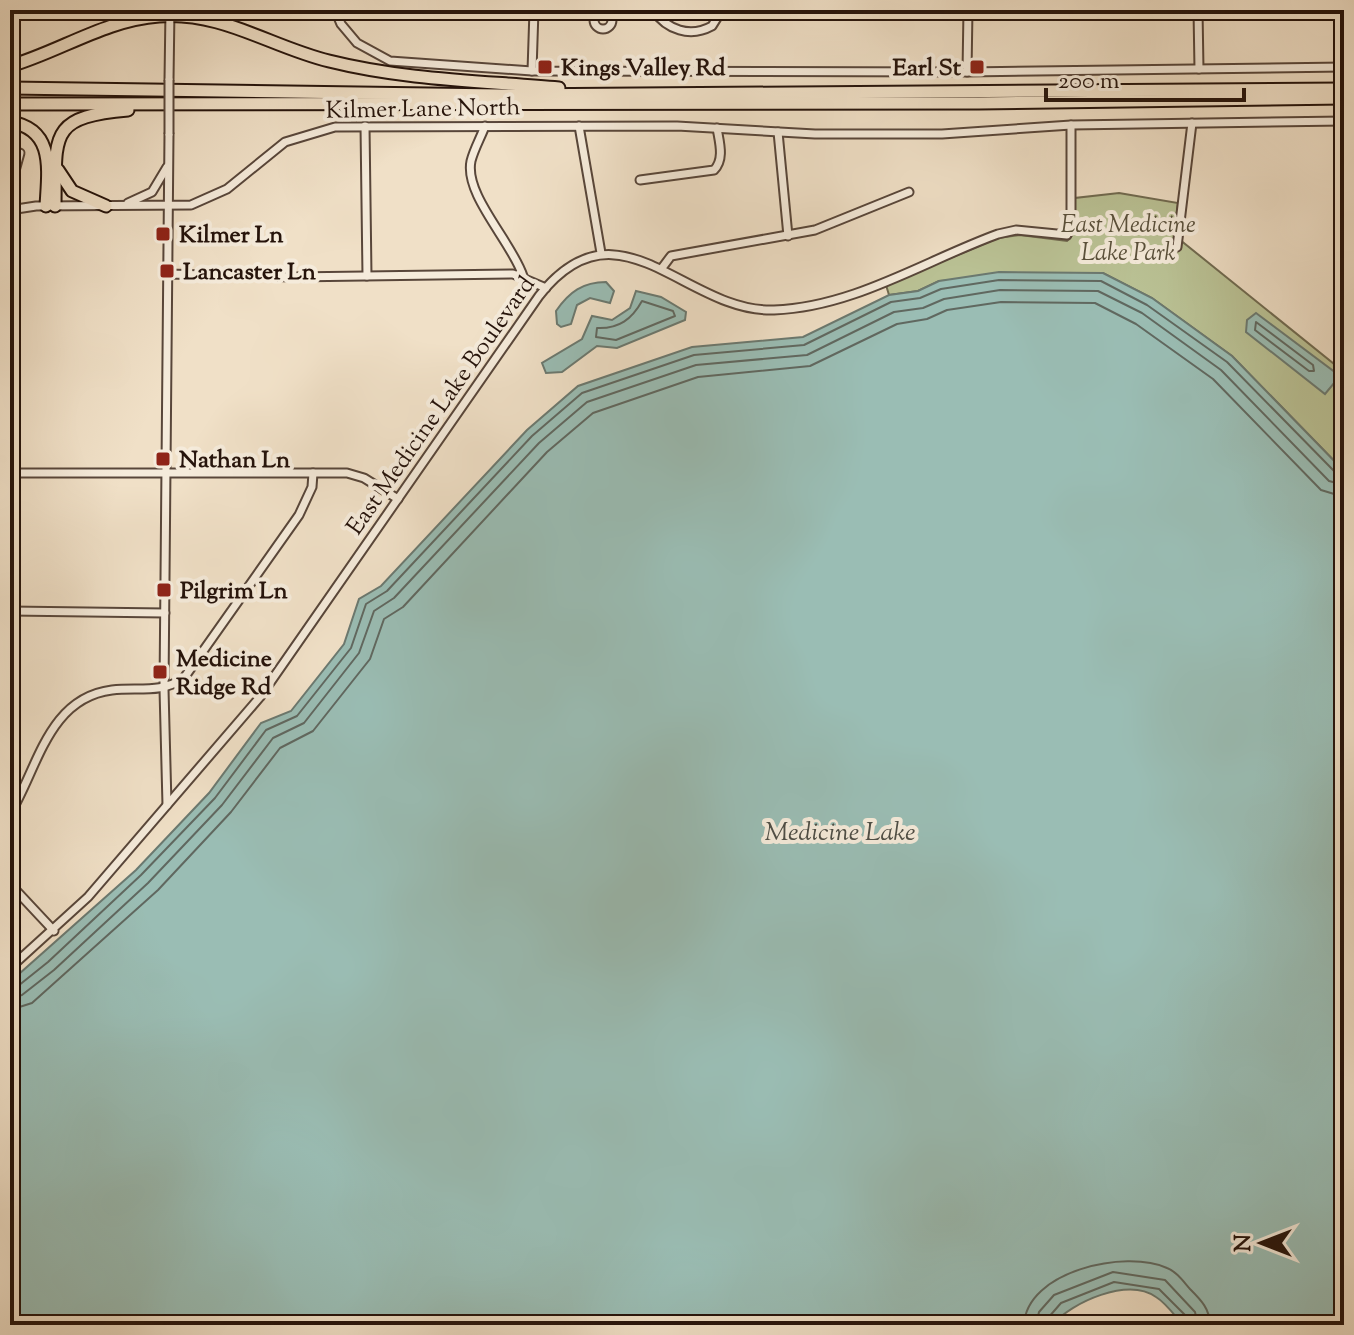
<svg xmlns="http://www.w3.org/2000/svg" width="1354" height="1335" font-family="'Sorts Mill Goudy',serif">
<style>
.green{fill:#bac295;stroke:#706a50;stroke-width:2}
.water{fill:#9abdb4;stroke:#6b7970;stroke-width:2}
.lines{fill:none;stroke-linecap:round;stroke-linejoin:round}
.shore{stroke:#606860;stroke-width:2}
.minor-casing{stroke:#58463a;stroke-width:11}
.highway-casing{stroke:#25130b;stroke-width:15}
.minor{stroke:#f5ebdb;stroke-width:7}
.highway{stroke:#f0e0c7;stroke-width:11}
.minor-bridge-casing{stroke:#58463a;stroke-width:11;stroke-linecap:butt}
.minor-bridge{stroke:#f5ebdb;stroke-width:7}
.poi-dot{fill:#8f2418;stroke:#f5ebdb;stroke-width:3}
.labels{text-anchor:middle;stroke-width:8;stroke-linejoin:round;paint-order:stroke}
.poi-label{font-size:24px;font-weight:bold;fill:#25130b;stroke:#f5ebdb;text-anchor:start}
.street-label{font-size:24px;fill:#25130b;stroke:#f5ebdb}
.park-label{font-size:24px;font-style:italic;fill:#59503b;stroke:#f5ebdb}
.water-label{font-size:26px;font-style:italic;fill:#4e4e46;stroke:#f5ebdb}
</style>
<rect width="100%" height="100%" fill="#f0e0c7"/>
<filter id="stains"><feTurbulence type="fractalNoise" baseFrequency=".0025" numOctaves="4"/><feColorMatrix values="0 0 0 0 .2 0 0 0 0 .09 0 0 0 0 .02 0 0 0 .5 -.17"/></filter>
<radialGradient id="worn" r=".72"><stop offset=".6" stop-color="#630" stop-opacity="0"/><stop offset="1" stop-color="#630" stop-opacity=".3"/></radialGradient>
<path class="green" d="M1119,193L1178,203L1174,235L1344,372L1343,470L1232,356L1152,298L1103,273L939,281L918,291L889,295L886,285L998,238L1020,235L1067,241L1075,232V198Z"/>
<g class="water">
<path d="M999,272L1103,273L1152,298L1232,356L1344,471V1311L1319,1325H1183C1175,1316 1166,1303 1156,1297C1128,1277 1072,1302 1052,1325H10V982L136,870L209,793L261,723L291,711L344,644L359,599L381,586L527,430L578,386L692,347L803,337L889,295L918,291L939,281Z"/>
<path d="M606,282L614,291L610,303L590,298L577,305L571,324L561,327L557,324L556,311C569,292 583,282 606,282Z"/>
<path d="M636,291L661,297L686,312L685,320L617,348L597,346L562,372L546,373L542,363L582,339L592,316L612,320L630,308Z"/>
<path d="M1256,313L1340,376L1325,394L1246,332L1247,320Z"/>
</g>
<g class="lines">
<g class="shore">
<path d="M642,301L673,311L675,316L616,340L596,337L597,328C619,329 632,319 642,301Z"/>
<path d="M1256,322L1313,365L1314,371H1309L1255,330Z"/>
<path d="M10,988L18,986L48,962L141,875L215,798L266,730L297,716L351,648L366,604L387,591L532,436L582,393L694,355L804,345L891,302L920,298L941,289L999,280L1101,281L1147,305L1227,362L1335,472L1344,475"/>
<path d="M10,998L22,995L54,970L148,883L222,805L273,738L304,723L359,653L374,611L394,598L539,443L587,402L696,365L807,355L894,312L923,308L944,299L1000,290L1098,291L1142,313L1221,370L1329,481L1344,485"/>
<path d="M10,1010L32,1003L158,890L231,812L280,748L313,731L370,659L384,619L403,607L547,452L593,413L698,377L810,366L897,324L927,319L947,310L1001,302L1095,303L1136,324L1213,379L1321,490L1344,497"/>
<path d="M1024,1325C1026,1271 1126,1249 1167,1268C1177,1272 1183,1281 1190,1289C1201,1300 1210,1309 1210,1325"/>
<path d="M1036,1325L1039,1312L1054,1295L1113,1272L1165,1280L1195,1312L1198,1325"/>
<path d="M1046,1325L1048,1318L1061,1303L1114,1282L1159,1289L1186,1316L1188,1325"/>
</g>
<defs>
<g id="minor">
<path d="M335,10L341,24L357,43L390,61L532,71L967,72L1344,67"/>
<path d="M653,10C667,30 690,38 712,26L722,10"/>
<path d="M1198,10L1199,69"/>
<circle cx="603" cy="20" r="9"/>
<path d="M532,71L534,10"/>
<path d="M967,72L968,10"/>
<path d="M169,80L170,10"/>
<path d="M365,126L367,276"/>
<path d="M485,126C481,137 474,149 471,161C464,195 512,242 523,276"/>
<path d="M579,126L601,253"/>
<path d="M778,132L788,236"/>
<path d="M640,180L714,170C725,159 719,141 717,128"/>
<path d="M10,189L20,153"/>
<path d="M128,203L152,192L167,167"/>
<path d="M10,210L36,206L191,205L227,189L285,142L335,127L677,126L815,134H942L1071,125L1344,121"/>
<path d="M1177,247L1192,123"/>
<path d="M662,268L671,256L815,230L909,192"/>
<path d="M168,274L292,277L513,274L546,288"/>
<path d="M10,473H347L364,478L398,499"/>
<path d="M10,611L165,613"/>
<path d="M167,805L164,689L169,134"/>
<path d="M10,814C38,768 48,698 112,690C139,687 160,694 184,678L299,515L312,487L313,473"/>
<path d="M10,884L54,931"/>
<path d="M10,968L88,897L260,697L539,296C619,194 685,313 774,310C854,307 924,261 998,234L1016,230L1067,235L1071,224V125"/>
</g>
<g id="highway">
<path d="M10,66C61,51 105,20 159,16C222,11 271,47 329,61C405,80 481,81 559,88"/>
<path d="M10,88L500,95L1344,89"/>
<path d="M10,104L979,103L1344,98"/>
<path d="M10,122C55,129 48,170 46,206"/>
<path d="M58,170L72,191L106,206"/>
<path d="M55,206C56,135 48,117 128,110"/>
</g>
</defs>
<use href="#minor" class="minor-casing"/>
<use href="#highway" class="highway-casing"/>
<use href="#minor" class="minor"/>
<use href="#highway" class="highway"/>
<defs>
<path id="minor-bridge" d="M169,134V80"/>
</defs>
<use href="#minor-bridge" class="minor-bridge-casing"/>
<use href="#minor-bridge" class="minor-bridge"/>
</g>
<g class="poi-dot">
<rect x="537" y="59" width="16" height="16" rx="4"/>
<rect x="969" y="59" width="16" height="16" rx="4"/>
<rect x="155" y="226" width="16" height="16" rx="4"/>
<rect x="159" y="263" width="16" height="16" rx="4"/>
<rect x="155" y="451" width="16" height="16" rx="4"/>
<rect x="156" y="582" width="16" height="16" rx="4"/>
<rect x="152" y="664" width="16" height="16" rx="4"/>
</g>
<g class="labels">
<g class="poi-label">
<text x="561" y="75">Kings Valley Rd</text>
<text x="961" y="75" text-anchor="end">Earl St</text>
<text x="179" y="242">Kilmer Ln</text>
<text x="183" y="279">Lancaster Ln</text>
<text x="179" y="467">Nathan Ln</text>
<text x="180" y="598">Pilgrim Ln</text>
<text x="176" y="666">Medicine<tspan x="176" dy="28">Ridge Rd</tspan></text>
</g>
<g class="street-label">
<text transform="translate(423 108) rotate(-1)" y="8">Kilmer Lane North</text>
<text transform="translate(440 405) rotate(-55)" y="8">East Medicine Lake Boulevard</text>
</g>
<g class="park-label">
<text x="1128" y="232">East Medicine<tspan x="1128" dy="28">Lake Park</tspan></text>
</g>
<g class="water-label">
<text x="840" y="840">Medicine Lake</text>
</g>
</g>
<rect width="1354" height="1335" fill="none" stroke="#f0e0c7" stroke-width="40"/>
<rect x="12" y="12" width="1330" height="1311" fill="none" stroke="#25130b" stroke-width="4"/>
<rect x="20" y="20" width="1314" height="1295" fill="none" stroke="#25130b" stroke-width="2"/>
<g transform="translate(1262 1243) rotate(270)" stroke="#f5ebdb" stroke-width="6" paint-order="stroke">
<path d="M0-6L14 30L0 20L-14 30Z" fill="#25130b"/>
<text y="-12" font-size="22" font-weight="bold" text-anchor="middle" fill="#25130b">N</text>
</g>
<path d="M1046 88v12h198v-12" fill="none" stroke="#25130b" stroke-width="4"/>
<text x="1058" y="88" font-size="24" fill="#25130b" stroke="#f5ebdb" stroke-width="6" paint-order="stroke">200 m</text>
<rect width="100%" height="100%" filter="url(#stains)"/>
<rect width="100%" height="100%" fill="url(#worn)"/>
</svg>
